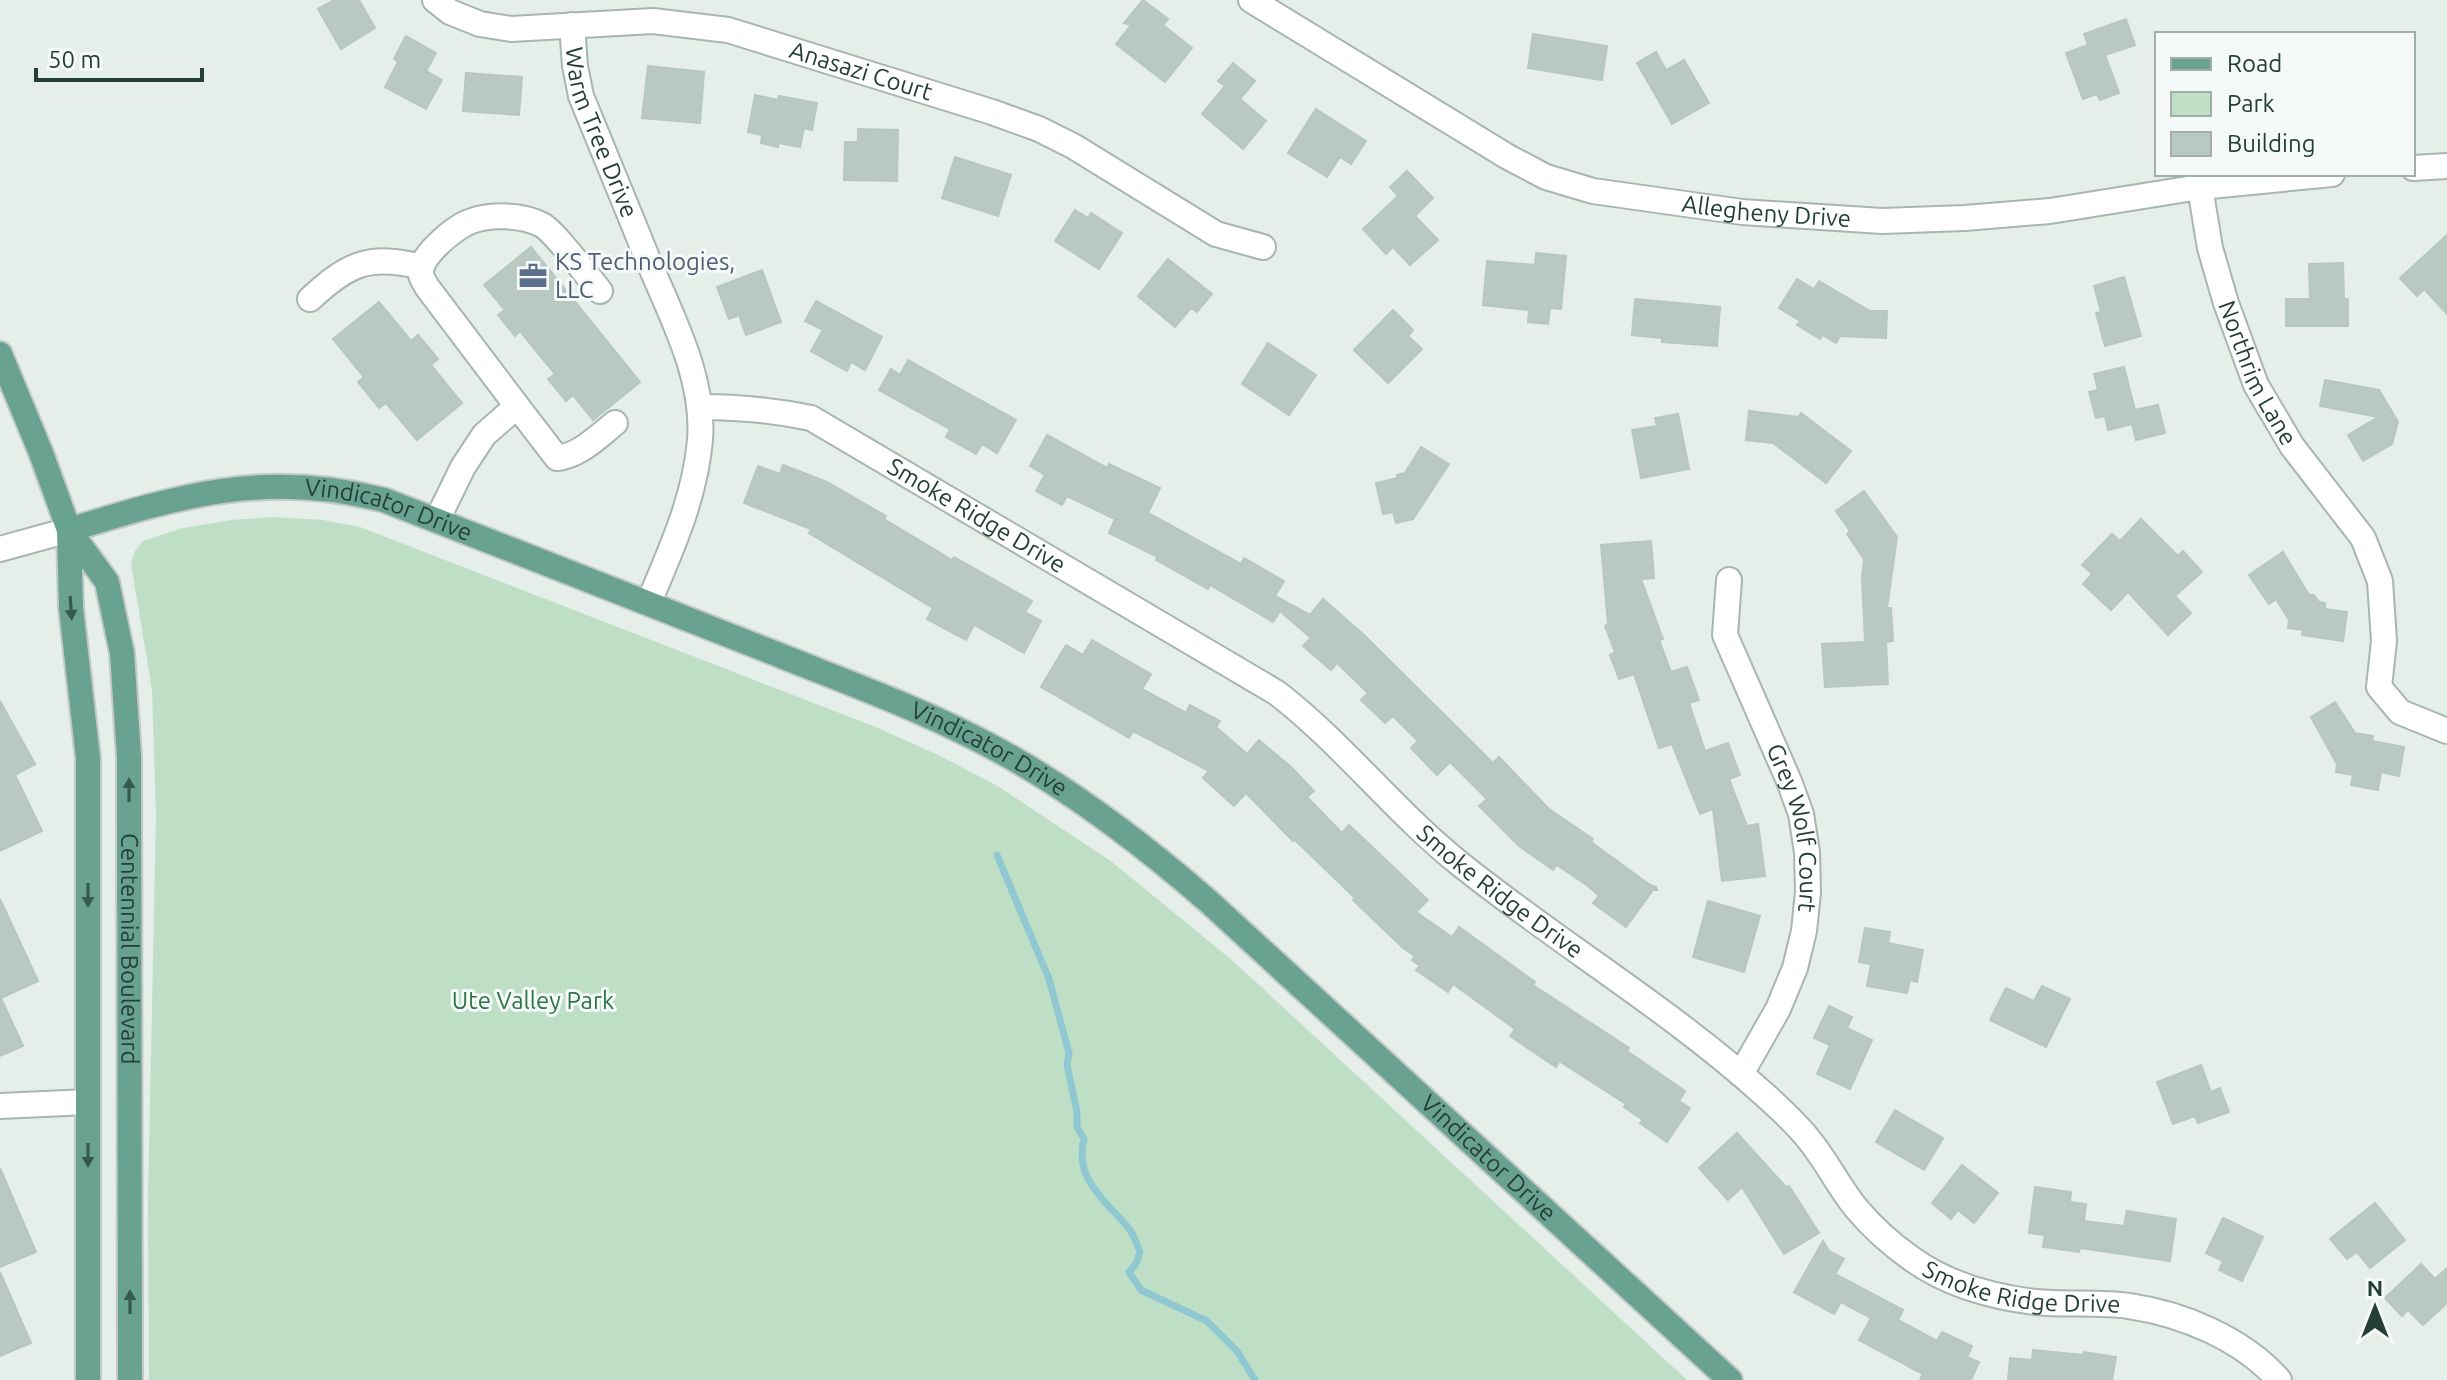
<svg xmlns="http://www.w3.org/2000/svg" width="2447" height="1380" font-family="Ubuntu,sans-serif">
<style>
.green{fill:#bedec6}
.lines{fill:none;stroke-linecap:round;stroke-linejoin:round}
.stream{stroke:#8fc8d1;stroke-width:7}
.building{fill:#bac8c2;stroke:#b7c7c0;stroke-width:2}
.minor-casing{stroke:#a7b6b0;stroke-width:28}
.major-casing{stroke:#c2c9c7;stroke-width:28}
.minor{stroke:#fff;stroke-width:24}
.major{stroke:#6aa292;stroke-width:24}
.oneway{fill:#36584e}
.labels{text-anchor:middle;stroke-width:6;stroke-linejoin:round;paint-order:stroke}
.street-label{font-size:24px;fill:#243f37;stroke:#f5faf8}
.service-label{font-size:24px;fill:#4e5e75;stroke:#f5faf8;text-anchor:start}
.park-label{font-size:24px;fill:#2f7549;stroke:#f5faf8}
</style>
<rect width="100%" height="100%" fill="#e5eee9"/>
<path class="green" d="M273,517L323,520L360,527L878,728L936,754L996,785L1112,862L1233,961L1687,1380H149L148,1201L156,815L152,690L131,564L135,551L143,541L183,528L232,520Z"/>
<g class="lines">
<path class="stream" d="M997,855L1049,979L1069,1053L1067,1065L1077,1112V1127L1084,1139C1073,1180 1108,1202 1130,1230C1134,1236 1137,1245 1140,1252L1136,1264L1129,1272L1141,1290L1207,1321L1237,1351L1255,1380"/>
</g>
<g class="building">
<path d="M334,0H359L375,28L341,49L318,9Z"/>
<path d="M1143,0L1168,19L1163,25L1192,48L1165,82L1116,44L1131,25L1124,23Z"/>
<path d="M2126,19L2135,45L2105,55L2119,93L2100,100L2097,94L2083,99L2066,53L2088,45L2084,34Z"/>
<path d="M1533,34L1607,46L1602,80L1528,68Z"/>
<path d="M406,36L436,53L426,71L442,80L426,109L385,87L398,62L394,59Z"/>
<path d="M1656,52L1666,70L1684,60L1709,103L1672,124L1637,63Z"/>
<path d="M1233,63L1255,81L1240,99L1266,121L1243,149L1202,114L1225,86L1218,81Z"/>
<path d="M648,66L704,72L700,123L642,118Z"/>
<path d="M466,73L522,77L519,115L463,111Z"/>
<path d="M755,95L778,100L779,96L817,103L812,130L804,128L800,147L779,143L778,147L761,143L762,135L748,132Z"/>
<path d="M1316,109L1366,141L1351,164L1340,157L1327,177L1288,153Z"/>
<path d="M858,129L898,130L897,181L844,180L845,142H858Z"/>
<path d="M955,157L1011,175L998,216L942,198Z"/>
<path d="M1407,171L1433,198L1415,216L1438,240L1410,265L1393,247L1386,254L1363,229L1398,196L1390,187Z"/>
<path d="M1075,210L1088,218L1091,213L1122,233L1099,269L1055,241Z"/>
<path d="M2447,235V314L2424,289L2417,296L2400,278Z"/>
<path d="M531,247L640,382L593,420L573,395L566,401L548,379L555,374L520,331L515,336L498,315L505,310L484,285Z"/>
<path d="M1536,253L1566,256L1561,309L1550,308L1548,324L1528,322L1529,310L1483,305L1487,261L1535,265Z"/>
<path d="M1168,259L1212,294L1197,312L1191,308L1175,327L1138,296Z"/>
<path d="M2343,263L2344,299H2348V326H2286V299H2310L2309,264Z"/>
<path d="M762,270L781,322L746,335L739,315L729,319L717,287Z"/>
<path d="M2124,277L2141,336L2105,346L2096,313L2101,312L2094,286Z"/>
<path d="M1797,279L1814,289L1819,281L1870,311H1887L1886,338L1840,336L1836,343L1823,335L1820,339L1797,325L1800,321L1779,308Z"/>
<path d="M1635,299L1720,307L1717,346L1662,342V338L1632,335Z"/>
<path d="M816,301L882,337L865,370L851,362L847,371L811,351L823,330L805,321Z"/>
<path d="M379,302L411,341L418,335L438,359L431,365L462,403L417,440L386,403L379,408L358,382L364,377L333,339Z"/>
<path d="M1393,310L1413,330L1408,336L1422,349L1388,383L1354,350Z"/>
<path d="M1268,343L1316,375L1289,415L1242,384Z"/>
<path d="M908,360L1016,420L997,453L982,444L976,454L946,437L950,429L879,390L891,369L900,375Z"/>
<path d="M2124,367L2135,410L2158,405L2165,433L2136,440L2132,424L2108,430L2105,416L2096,418L2089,392L2098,390L2094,374Z"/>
<path d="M2325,380L2379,390L2398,422L2392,444L2363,461L2348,435L2378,417L2320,406Z"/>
<path d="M1749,411L1799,417L1801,413L1851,451L1826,483L1773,443L1746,440Z"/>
<path d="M1678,414L1689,469L1641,478L1632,430L1657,426L1655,418Z"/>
<path d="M1047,435L1107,468L1109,464L1160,488L1148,513L1241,564L1244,558L1284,581L1275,596L1310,615L1323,599L1363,634L1493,763L1499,757L1549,809L1593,839L1591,842L1650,885L1656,887L1657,890H1653L1626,927L1593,903L1599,896L1588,886L1557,865L1553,870L1519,846L1479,806L1487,799L1450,762L1437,775L1411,748L1418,741L1393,716L1385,723L1361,700L1368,693L1337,663L1331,670L1303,646L1311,638L1280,611L1273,622L1210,585L1208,589L1156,560L1158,557L1109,533L1115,519L1067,496L1062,505L1036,491L1045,475L1030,466Z"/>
<path d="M1421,447L1449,464L1413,519L1396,523L1393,512L1383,514L1376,483L1398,478L1397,475L1405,473Z"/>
<path d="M783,465L827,482L886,516L884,519L952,560L954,557L1032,601L1025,612L1041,621L1024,653L974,625L966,640L927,619L933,608L809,533L811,529L744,503L758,466L780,474Z"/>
<path d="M1864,491L1897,537L1887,608H1891L1893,641L1886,642L1888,684L1825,687L1822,644L1865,642L1862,577L1864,559L1847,534L1850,531L1836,511Z"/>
<path d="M2141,519L2178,556L2183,551L2202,572L2175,596L2191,613L2168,635L2128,592L2111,610L2083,584L2092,574L2082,565L2112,534L2120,541Z"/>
<path d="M1651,541L1654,578L1641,579L1663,639L1659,640L1671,672L1687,667L1699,700L1689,703L1705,751L1728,743L1740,775L1729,779L1747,826L1758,824L1765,876L1722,881L1713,809L1700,814L1672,744L1659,748L1634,674L1619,679L1610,655L1615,652L1605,626L1608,624L1601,545Z"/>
<path d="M2283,552L2309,595H2314L2319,602L2325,603V609L2347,612L2343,641L2302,635L2303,630L2288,628L2289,620L2276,599L2269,604L2249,575Z"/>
<path d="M1092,640L1151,674L1142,689L1186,713L1190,705L1220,721L1216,727L1247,754L1259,740L1291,767L1314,791L1307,797L1342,833L1349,825L1428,900L1416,912L1452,937L1459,927L1535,982L1533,985L1629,1048L1627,1051L1685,1091L1679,1101L1690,1108L1667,1142L1640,1123L1643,1120L1624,1107L1626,1104L1559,1061L1556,1067L1510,1036L1515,1029L1453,984L1448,992L1416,970L1420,966L1412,960L1415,956L1403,948L1353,900L1355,898L1295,840L1293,841L1246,793L1234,806L1203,778L1209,771L1133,731L1129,738L1041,687L1066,645L1083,655Z"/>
<path d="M0,701L35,764L15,775L42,831L0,851Z"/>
<path d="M2335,702L2355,733L2373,736L2372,741L2404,747L2399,776L2381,772L2378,790L2351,785L2353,775L2336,772L2337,764L2311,717Z"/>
<path d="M0,899L38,981L1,998L23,1046L0,1056Z"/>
<path d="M1708,901L1760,916L1744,972L1693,957Z"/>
<path d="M1865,928L1890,932L1888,943L1923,950L1917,982L1910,980L1907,993L1867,986L1871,964L1859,962Z"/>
<path d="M2042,986L2070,999L2046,1047L1990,1020L2006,988L2034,1001Z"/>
<path d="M1829,1006L1852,1017L1847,1028L1872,1040L1850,1089L1817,1074L1830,1045L1814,1038Z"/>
<path d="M2201,1065L2211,1092L2220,1088L2229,1112L2198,1123L2195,1116L2173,1124L2157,1082Z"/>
<path d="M1895,1110L1943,1138L1924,1170L1876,1142Z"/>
<path d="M1737,1133L1786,1187L1789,1186L1819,1233L1784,1254L1742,1187L1728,1200L1699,1168Z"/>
<path d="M1962,1165L1998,1193L1974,1223L1958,1210L1951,1219L1932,1203Z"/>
<path d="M0,1168L36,1252L0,1267Z"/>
<path d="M2035,1187L2071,1192L2070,1202L2086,1204L2084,1221L2124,1226L2127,1211L2176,1219L2170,1261L2080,1248L2079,1252L2043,1247L2045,1235L2029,1233Z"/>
<path d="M2375,1203L2405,1240L2370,1268L2357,1252L2347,1259L2330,1239Z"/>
<path d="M2223,1218L2263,1237L2242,1281L2219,1270L2223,1261L2206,1253Z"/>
<path d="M1823,1241L1829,1251L1844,1259L1835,1274L1903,1310L1898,1320L1937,1341L1942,1332L1972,1346L1967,1357L1979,1362L1971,1380H1920L1923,1374L1859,1340L1871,1318L1841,1302L1834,1314L1794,1292Z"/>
<path d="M2421,1264L2435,1279L2447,1268V1303L2423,1325L2408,1310L2402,1316L2385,1298Z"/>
<path d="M0,1272L31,1343L0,1356Z"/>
<path d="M2033,1350L2083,1355L2084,1352L2116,1357L2112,1380H2008L2010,1358L2032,1360Z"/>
</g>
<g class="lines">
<defs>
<g id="minor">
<path id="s1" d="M435,0L450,12L480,24L511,29L653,21L728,30L992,112L1039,129L1073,146L1216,234L1263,247"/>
<path id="s2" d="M1251,0L1508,157L1546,177L1593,191L1742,212L1882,221L1965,218L2050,211L2200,187L2332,174"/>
<path id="s3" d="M572,25L575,66L581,96C603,150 626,205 648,260C671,316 705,377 700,440C695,498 671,550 649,602"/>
<path d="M2413,168L2447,166"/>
<path id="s4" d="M2200,187L2210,248L2226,303L2256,385L2292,446L2363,538L2380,581L2384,641L2379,687L2400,712L2447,731"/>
<path d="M310,299C349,263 369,254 422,267"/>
<path d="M517,406L557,458C579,456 599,436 615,423"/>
<path id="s5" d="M700,407C738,407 773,410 811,418L1277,693C1343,744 1395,812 1460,864C1560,944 1671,1010 1766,1096C1781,1110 1797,1124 1810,1141C1827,1162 1839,1187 1856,1208C1872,1227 1892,1245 1912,1259C1947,1284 1993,1297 2035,1302C2066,1305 2099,1302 2129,1306C2183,1314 2243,1339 2279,1380"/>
<path d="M437,520L463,467L484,435L517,406L427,287C425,283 422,279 421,275C417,258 454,228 469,222C490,213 523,215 542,225C555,232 588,277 600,291"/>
<path d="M0,549L69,530"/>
<path id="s6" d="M1729,580L1725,635L1789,781L1801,814L1807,852L1808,892L1804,931L1795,968L1778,1009L1741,1074"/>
<path d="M0,1106L88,1102"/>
</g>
<g id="major">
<path id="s7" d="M0,354L41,453L69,530L107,582L122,653L129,757L130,1380"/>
<path id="s8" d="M69,530C183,495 264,470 384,500C514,551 644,601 774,653C841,680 910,705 975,738C1057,779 1139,841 1208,901L1730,1380"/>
<path d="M69,530L71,608L88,758V1380"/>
</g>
</defs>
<use href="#minor" class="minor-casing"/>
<use href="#major" class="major-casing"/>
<use href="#minor" class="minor"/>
<use href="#major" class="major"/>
</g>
<defs><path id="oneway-solid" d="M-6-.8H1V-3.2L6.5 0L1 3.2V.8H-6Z" transform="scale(2)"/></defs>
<g class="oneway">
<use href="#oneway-solid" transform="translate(71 608) rotate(86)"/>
<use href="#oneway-solid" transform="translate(129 790) rotate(-90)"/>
<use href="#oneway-solid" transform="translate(88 895) rotate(90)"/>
<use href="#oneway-solid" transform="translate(88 1155) rotate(90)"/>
<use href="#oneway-solid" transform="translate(130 1302) rotate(-90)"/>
</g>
<defs>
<symbol id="office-bare" viewBox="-9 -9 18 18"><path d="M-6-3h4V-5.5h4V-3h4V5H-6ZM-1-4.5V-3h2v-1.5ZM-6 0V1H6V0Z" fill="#5c6f8a" stroke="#f5faf8" stroke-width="2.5" paint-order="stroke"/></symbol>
</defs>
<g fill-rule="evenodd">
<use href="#office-bare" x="513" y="256" width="40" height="40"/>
</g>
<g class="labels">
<g class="street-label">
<text dy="8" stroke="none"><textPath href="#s1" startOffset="440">Anasazi Court</textPath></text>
<text dy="8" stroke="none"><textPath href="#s3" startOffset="112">Warm Tree Drive</textPath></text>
<text dy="8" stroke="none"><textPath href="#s2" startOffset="568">Allegheny Drive</textPath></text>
<text dy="8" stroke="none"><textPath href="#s4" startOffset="196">Northrim Lane</textPath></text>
<text dy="8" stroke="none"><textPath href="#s8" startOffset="328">Vindicator Drive</textPath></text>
<text dy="8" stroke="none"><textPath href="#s5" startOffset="304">Smoke Ridge Drive</textPath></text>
<text dy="8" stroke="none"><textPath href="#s8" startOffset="976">Vindicator Drive</textPath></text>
<text dy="8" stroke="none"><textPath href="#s6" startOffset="262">Grey Wolf Court</textPath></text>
<text dy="8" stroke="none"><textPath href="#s5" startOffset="952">Smoke Ridge Drive</textPath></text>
<text dy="8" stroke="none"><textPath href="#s7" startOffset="622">Centennial Boulevard</textPath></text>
<text dy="8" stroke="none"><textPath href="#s8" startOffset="1624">Vindicator Drive</textPath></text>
<text dy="8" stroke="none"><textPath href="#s5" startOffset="1624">Smoke Ridge Drive</textPath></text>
</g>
<g class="service-label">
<text x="555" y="270">KS Technologies,<tspan x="555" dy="28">LLC</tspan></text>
</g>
<g class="park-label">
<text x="533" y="1009">Ute Valley Park</text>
</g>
</g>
<rect x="2155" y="32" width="260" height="144" fill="#f5faf8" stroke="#a1afab" stroke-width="2"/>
<rect x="2171" y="58" width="40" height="12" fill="#6aa292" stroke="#a1afab" stroke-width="2"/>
<text x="2227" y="72" font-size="24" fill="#243f37">Road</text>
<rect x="2171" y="92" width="40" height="24" fill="#bedec6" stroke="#a1afab" stroke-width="2"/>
<text x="2227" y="112" font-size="24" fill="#243f37">Park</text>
<rect x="2171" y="132" width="40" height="24" fill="#bac8c2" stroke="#a1afab" stroke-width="2"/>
<text x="2227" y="152" font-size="24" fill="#243f37">Building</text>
<g transform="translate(2375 1308)" stroke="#f5faf8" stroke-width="6" paint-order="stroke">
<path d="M0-6L14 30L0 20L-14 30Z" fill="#243f37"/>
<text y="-12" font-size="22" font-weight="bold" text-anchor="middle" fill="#243f37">N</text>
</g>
<path d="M36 68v12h166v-12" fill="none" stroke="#243f37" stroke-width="4"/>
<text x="48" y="68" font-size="24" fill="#243f37" stroke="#f5faf8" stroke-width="6" paint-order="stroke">50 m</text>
</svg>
